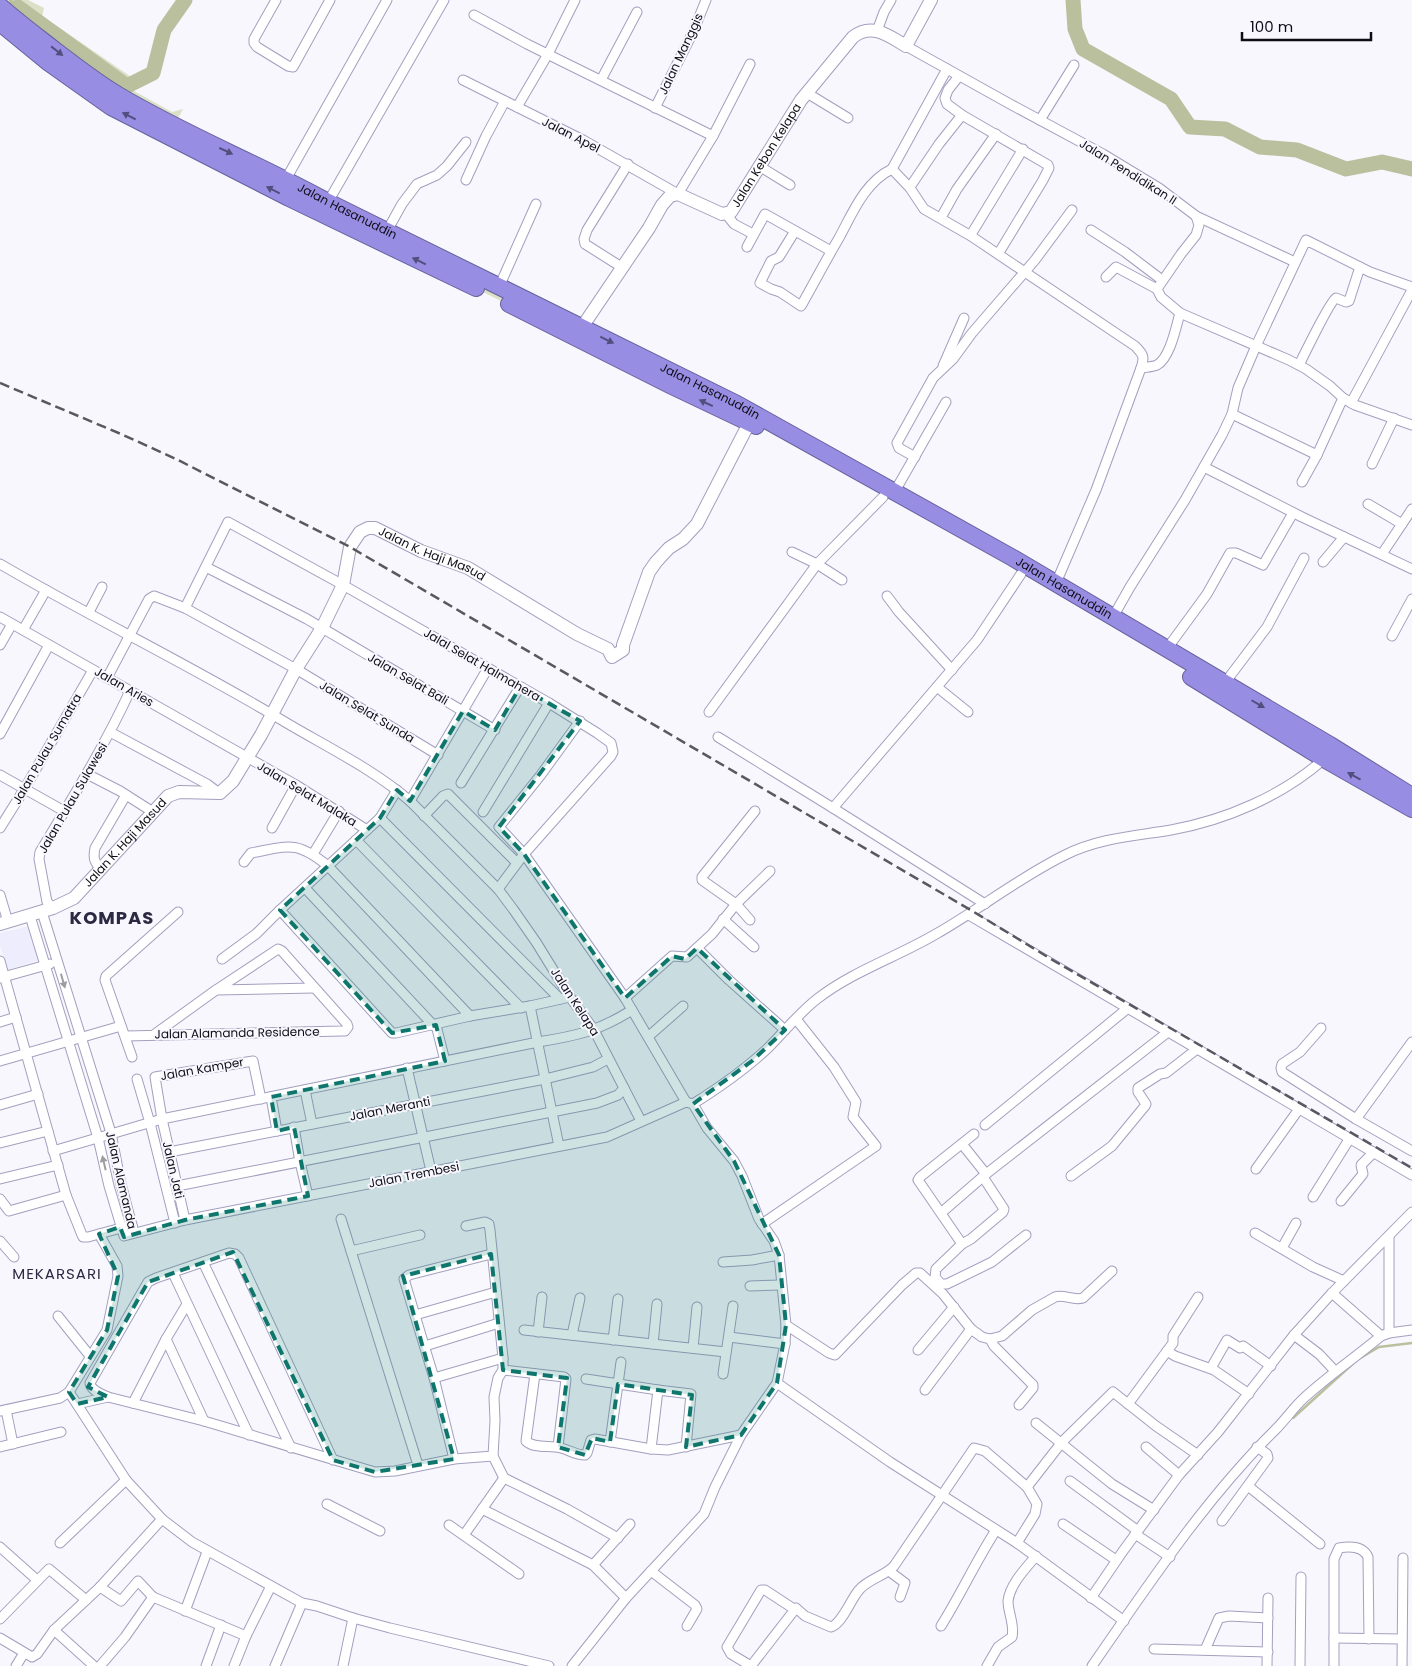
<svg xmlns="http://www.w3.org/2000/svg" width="1412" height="1666" font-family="Poppins,sans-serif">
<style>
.built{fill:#eeedfd}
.green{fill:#dbe0c6}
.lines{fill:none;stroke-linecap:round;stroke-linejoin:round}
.stream{stroke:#bac09e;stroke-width:2.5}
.river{stroke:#bac09e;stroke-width:15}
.street-casing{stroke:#a2a0be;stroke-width:11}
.secondary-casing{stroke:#a2a0be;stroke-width:14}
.highway-casing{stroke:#67619c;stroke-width:18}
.street{stroke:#fff;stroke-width:9}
.secondary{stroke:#fff;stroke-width:12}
.highway{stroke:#978ee3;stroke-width:16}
.rail{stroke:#585861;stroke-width:2.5;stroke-dasharray:10 5;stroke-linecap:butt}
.oneway{fill:#524e7d}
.oneway2{fill:#9e9ea2}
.marked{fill:#0f766e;fill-opacity:0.2;stroke:#0f766e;stroke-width:4;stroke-dasharray:10 6;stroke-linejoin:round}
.labels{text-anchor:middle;stroke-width:4;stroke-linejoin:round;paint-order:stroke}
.street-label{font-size:12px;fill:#0d0d17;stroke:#f8f7fe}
.quarter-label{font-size:15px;letter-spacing:1px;fill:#2c2a42;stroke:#f8f7fe}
.district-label{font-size:18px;font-weight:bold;letter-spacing:1px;fill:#2c2a42;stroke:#f8f7fe}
</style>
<rect width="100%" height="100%" fill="#f8f7fe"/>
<path class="built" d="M29,926L39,960L7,970L0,946V933Z"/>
<g class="green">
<path d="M0,0H28L44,8L41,21L31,32Z"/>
<path d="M57,26L137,81L134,91L172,112L183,109L174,126L286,179L328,202L571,322L577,327V331L569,334L289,198L111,107L49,63L37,52L48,39Z"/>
</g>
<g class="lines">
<g class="stream">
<path d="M10,0L18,7"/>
<path d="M1293,1418L1357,1360L1379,1347L1412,1343"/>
</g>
<g class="river">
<path d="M1073,0L1075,29L1083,49L1171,99L1190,127L1225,129L1260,147L1297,150L1346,169L1382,162L1412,169"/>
<path d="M0,18L7,10L18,7L127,86L153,73L164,30L185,0"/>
</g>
<defs>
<g id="street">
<path d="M276,0L254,39V43L257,47L288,66L293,67L330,0"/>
<path d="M474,15L527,44L713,136"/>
<path d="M877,31L884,12L891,0"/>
<path d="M906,46L1010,104L1103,154L1159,188L1196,216L1199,225L1196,235L1181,254L1157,289L1161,297L1180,313L1289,360L1306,369L1330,386L1343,398L1355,405L1412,425"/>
<path d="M959,76L948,90L945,98L947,104L962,115L1048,165L1049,168L1043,180L1000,251"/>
<path d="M463,80L583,140L678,194L713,136L750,64"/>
<path d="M601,80L637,12"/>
<path d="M807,93L848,118"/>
<path d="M517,107L548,54L575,0"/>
<path d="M655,108L693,32L706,0"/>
<path d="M1040,120L1074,65"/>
<path d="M759,166L790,185"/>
<path d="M892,169L910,188L924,209L971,236L1135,346C1143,354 1145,357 1141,368"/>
<path d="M286,179L387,0"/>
<path d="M466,180L486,136L505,101"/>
<path d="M912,184L939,144L962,115"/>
<path d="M328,202L444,0"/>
<path d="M726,214L734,224L753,234"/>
<path d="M943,214L957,189L996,134"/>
<path d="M1196,216L1295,262"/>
<path d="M1091,230L1125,252L1162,280"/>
<path d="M387,231L402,204L417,184L437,175L447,166L466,142"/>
<path d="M795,231L779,257L771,261L760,283L771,289L780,292L801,306C814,283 826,260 839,238C853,212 865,182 892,169L947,69"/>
<path d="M972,233L1023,149"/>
<path d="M747,247L765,214L831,251"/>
<path d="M623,268L585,244L584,239L587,230L628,164"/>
<path d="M1106,277L1116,267L1157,289"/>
<path d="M499,287L536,204"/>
<path d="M1299,365C1304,355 1330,301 1336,298L1346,302L1349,301L1360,267"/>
<path d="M943,366L964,318"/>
<path d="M1351,403L1412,290"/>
<path d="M1232,414L1317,455"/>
<path d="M915,457L899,448L897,443L933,378L953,359L972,333L1035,260L1072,210"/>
<path d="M1372,464L1394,418"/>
<path d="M1204,467L1302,517L1412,569"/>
<path d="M1302,482L1317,455L1343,398"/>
<path d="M895,491L946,402"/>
<path d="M1368,504L1402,524"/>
<path d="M792,552L817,564L842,580"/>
<path d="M1382,554L1412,509"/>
<path d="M1323,562L1344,537"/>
<path d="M0,564C94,619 192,666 285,722C327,747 373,769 410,801L498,889L513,909L536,942L570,997L594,1030L641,1121"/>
<path d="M206,567L307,619L495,730"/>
<path d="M1056,583L1096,490L1141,368C1146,367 1153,367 1157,365C1170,358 1176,327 1180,313"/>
<path d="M887,596L899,612L952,670"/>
<path d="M185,608L228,522L343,585L549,703L597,733L611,743L613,752L611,756L524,854L498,889"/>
<path d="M89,612L102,587"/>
<path d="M0,617L296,785L367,830"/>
<path d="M1113,617L1130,587L1185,500L1222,435L1232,414L1238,388L1256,346L1306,240L1370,272L1412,287"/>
<path d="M23,630L46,590"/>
<path d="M1392,636L1412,599"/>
<path d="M0,645L12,624"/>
<path d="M1166,650L1207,594L1230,553H1236L1263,565L1293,513"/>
<path d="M107,678L149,599L154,596L185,608L296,669L438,755"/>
<path d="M1224,684L1267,627L1304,558"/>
<path d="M937,687L968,712"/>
<path d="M709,712L817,564L883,497"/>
<path d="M580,721L540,776L499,827L524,854L625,998L686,1102"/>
<path d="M110,732L207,784L219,793"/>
<path d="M0,734L49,645"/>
<path d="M718,737L833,808L985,904"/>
<path d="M87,774L120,791L153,812"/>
<path d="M0,775L64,811"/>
<path d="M461,783L520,687"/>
<path d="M410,801L488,668"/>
<path d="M833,808L977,640L1021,574"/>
<path d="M483,812L549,703"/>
<path d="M424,816L443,796L448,794L517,863"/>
<path d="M380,818L560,999"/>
<path d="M0,828L25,788L93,670"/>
<path d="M272,828L296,785"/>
<path d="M356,840L521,1008"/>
<path d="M313,854L339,811"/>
<path d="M244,862L251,853C289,846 296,840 328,866L470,1016"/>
<path d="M101,869C94,862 93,858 95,848L126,795"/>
<path d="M305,888L434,1026"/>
<path d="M0,895L8,922"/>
<path d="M53,908L47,902L39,859L40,852C72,799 104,747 130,691"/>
<path d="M280,910L392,1033H396L470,1016L530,1006L570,997"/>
<path d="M42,912L111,1133L121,1184L133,1229"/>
<path d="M969,915L1412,1175"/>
<path d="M30,916L98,1138L109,1186L124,1236L185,1220L607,1137L686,1102L693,1104L707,1128L734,1161L742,1176L759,1219L774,1241L779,1255L786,1325L785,1344L777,1383L741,1435L715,1487L704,1514L626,1598L572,1666"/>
<path d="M723,919L754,947"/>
<path d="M750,920L736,904L702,880V877L755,811"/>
<path d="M697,948L729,980L785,1030"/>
<path d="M222,959L256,934L280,910L367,830L380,818L397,790"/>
<path d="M0,961L66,1195L82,1235L83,1237H88L132,1225"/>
<path d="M0,978L50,964"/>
<path d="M216,990L314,988"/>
<path d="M625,998L672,956L687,957L712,934L736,904L770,871"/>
<path d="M530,1006L559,1146"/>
<path d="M0,1022L16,1017"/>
<path d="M436,1025L445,1061"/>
<path d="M1321,1028L1300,1052L1282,1064L1281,1068L1282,1072L1356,1119L1412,1151"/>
<path d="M126,1036L342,1031H345L348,1027L347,1024L282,951L278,949L216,990L155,1034"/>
<path d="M649,1036L683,1006"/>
<path d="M132,1057L105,980L106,976L178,912"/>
<path d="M0,1061L121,1026"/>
<path d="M407,1068L431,1171"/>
<path d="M137,1079L150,1123L175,1223"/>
<path d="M305,1090L312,1124"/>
<path d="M271,1097L277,1131"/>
<path d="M693,1104C720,1087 746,1069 769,1047C785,1031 799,1013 817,999C853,971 897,957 936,934C980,909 1020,877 1065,855C1099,838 1135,836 1171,830C1226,820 1282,796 1324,759"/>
<path d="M0,1105L38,1094"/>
<path d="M1356,1119L1412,1042"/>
<path d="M985,1125L1128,1008"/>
<path d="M294,1127L300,1162L308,1196"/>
<path d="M974,1134L920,1177L918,1180L962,1244L971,1239L1003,1212L1004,1209L983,1177"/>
<path d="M0,1143L48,1131"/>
<path d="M962,1144L986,1174"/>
<path d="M53,1151L162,1119L538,1042C576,1036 599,1031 632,1010"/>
<path d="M169,1152L545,1079L593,1067L608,1059"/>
<path d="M1256,1169L1299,1109"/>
<path d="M1071,1176L1112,1146L1145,1106L1146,1104L1138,1092V1088L1160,1074L1166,1073L1197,1049"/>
<path d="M0,1179L58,1165"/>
<path d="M177,1186L597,1103L618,1095L624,1088"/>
<path d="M1313,1197L1350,1138"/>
<path d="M0,1199L9,1211L66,1195"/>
<path d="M1341,1201L1363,1174L1361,1165L1374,1152"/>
<path d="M941,1213L986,1174L1168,1032"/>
<path d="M341,1219L418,1465"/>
<path d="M185,1220L162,1119L155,1077L253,1061L261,1099"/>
<path d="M762,1224L876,1146L853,1117L856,1102L834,1067L796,1019"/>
<path d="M466,1226L485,1222L489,1224L490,1230L503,1358V1370L498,1378L494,1397L495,1421L493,1456L504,1478L567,1509L618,1538"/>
<path d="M1255,1233L1313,1267L1344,1281"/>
<path d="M0,1241L14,1257"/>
<path d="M962,1244L936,1269L935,1277L941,1284H947L992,1262L1026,1235"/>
<path d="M1282,1248L1296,1223"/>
<path d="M351,1251L420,1235"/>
<path d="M203,1262L291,1448"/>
<path d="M723,1262L752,1260L779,1255"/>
<path d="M173,1273L249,1435"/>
<path d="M750,1286L781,1285"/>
<path d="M1332,1293L1381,1336"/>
<path d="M415,1315L496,1292"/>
<path d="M58,1316L90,1356"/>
<path d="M786,1325L829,1353L835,1355L902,1285L916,1273H920L943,1294L971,1329L982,1337L990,1339L1002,1336L1032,1310L1055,1297C1064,1294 1073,1301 1083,1298L1112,1271"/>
<path d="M524,1330L726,1352"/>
<path d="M538,1332L542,1297"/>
<path d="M1389,1333V1236"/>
<path d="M572,1335L580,1298"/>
<path d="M1294,1335L1319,1354L1335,1371"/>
<path d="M729,1337L785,1344"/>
<path d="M166,1339L204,1421"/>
<path d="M990,1339L994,1346L1033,1385V1388L1019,1405"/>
<path d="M613,1340L618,1299"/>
<path d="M653,1344L657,1304"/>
<path d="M425,1346L499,1323"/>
<path d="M693,1348L697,1307"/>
<path d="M918,1350L954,1307"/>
<path d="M1167,1351L1175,1356L1214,1370L1249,1394"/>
<path d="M1211,1368L1227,1340L1240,1348L1243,1346L1271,1366"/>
<path d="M503,1370L564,1377L566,1379L558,1447"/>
<path d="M535,1374L526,1441C534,1449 550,1445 561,1448C569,1450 576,1455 585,1455L587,1453L591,1440L595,1439L651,1449L668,1450L741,1435"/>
<path d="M723,1374L733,1306"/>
<path d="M434,1378L503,1358"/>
<path d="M586,1379L658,1390"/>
<path d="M777,1383L890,1462L1017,1543L1124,1621"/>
<path d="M925,1390L971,1329"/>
<path d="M69,1392L126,1480L162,1519L192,1542L302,1603L317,1606L353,1618L390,1628L549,1666"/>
<path d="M133,1403L166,1339L187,1304"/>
<path d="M77,1404L108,1397"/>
<path d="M1128,1404L1173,1343V1336L1198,1297"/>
<path d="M6,1410L13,1444"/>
<path d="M0,1411L60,1398L69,1392L107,1330L118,1276L117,1266L99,1234"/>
<path d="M1036,1423L1112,1484L1154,1510"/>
<path d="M610,1442L621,1362"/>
<path d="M0,1447L61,1432"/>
<path d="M1146,1447L1179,1475"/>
<path d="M651,1449L658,1390L691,1394L686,1447"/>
<path d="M454,1459L434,1378L404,1279L409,1275L491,1254"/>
<path d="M333,1460L239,1258L235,1254L229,1253L156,1278L148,1282L90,1383C91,1391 102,1394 108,1397L204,1421L375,1472L395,1471L454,1459L493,1456"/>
<path d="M1070,1481L1138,1531"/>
<path d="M1248,1486L1320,1544"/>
<path d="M1027,1487L1062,1442L1113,1392L1156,1426L1198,1455"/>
<path d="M327,1504L380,1531"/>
<path d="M482,1509L593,1565L626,1598"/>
<path d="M1222,1521L1268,1458L1267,1454L1257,1447"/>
<path d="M1063,1524L1116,1560"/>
<path d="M449,1525L519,1574"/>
<path d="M1135,1534L1170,1557"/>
<path d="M464,1535L504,1478"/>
<path d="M60,1543L126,1480"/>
<path d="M0,1547L37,1580"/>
<path d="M593,1565L630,1524"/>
<path d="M651,1571L695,1605L697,1609L687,1626"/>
<path d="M889,1571L905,1583L900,1597"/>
<path d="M100,1587L121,1601L138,1581L153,1597L246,1636L271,1586"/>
<path d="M1091,1598L1123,1551L1179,1475L1218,1432L1294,1335L1332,1293L1412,1212"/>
<path d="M185,1611L207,1552"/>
<path d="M0,1619L49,1569L86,1600"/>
<path d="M941,1626C961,1594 976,1561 996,1530"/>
<path d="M54,1630L94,1666"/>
<path d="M0,1638L32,1657L37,1654L54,1630L100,1587L162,1519"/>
<path d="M1334,1638L1402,1639"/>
<path d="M1154,1649L1268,1652"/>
<path d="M1205,1650L1219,1618L1229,1616L1268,1618"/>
<path d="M16,1666L24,1653"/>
<path d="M100,1666L125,1637L153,1597"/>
<path d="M206,1666L221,1625"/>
<path d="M234,1666L246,1636"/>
<path d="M275,1666L302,1603"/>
<path d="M343,1666L353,1618"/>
<path d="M751,1666L796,1608L805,1616L831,1627C842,1624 851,1599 859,1590C868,1579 885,1576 894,1566L974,1448L985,1451L1027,1487L1037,1504L1035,1514L1017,1543"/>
<path d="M751,1666L731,1654L727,1647L761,1590H765L794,1609"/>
<path d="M987,1666L998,1647L1012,1637C1015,1625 1008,1613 1008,1601C1010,1584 1026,1568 1036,1556"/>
<path d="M1092,1666C1149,1584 1205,1499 1276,1429C1286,1419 1294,1407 1304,1398C1329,1375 1356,1357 1381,1336L1389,1333L1412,1330"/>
<path d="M1267,1666L1268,1598"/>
<path d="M1300,1666L1301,1577"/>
<path d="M1334,1666V1559L1339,1548C1350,1546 1363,1546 1368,1557L1369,1639"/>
<path d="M1402,1666L1403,1558"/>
</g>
<g id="secondary">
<path id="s1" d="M578,333L649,228L662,205L670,196L678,194L722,214L731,212L801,100L853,37C872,22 889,36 906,46L931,0"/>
<path id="s2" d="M0,924L53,908L74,898L168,796L179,792L220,793L233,781L261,735L296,669L322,628L343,585L350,547L360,532L368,528H375L421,551L468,568L577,634L608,649L612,657L623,650V645L649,572L656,562L669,548L683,539L697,524L745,431L750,423L758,419"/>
</g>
<g id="highway">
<path id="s3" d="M0,6C18,22 37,36 56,51C76,66 96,82 118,95C185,135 259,164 328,202L737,404L1013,558L1330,745L1412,796"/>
<path d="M0,23L49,63L111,107L289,198L476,288"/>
<path d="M509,304L670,385L756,426"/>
<path d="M1191,677L1324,759L1412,809"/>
</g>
</defs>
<use href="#street" class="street-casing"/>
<use href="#secondary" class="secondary-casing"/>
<use href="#highway" class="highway-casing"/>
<use href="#street" class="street"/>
<use href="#secondary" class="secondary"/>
<use href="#highway" class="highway"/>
<path class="rail" d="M0,383L121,434L176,459L350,547L974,912L1051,959L1412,1168"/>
</g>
<defs><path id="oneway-solid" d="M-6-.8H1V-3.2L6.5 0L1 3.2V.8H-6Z" transform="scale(1.25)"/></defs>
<g class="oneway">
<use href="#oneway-solid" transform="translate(57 51) rotate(38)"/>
<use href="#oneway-solid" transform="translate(129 116) rotate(-153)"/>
<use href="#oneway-solid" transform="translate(226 151) rotate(25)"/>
<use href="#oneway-solid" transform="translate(273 190) rotate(-153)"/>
<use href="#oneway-solid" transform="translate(419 261) rotate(-154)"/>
<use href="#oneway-solid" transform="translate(607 340) rotate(26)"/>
<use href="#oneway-solid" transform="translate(706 403) rotate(-155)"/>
<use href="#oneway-solid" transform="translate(1258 704) rotate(30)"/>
<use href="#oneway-solid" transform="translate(1354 776) rotate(-151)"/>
</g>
<g class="oneway2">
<use href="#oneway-solid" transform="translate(63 981) rotate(74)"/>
<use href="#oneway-solid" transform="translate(104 1163) rotate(-103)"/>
</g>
<path class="marked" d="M520,687L580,721L499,827L524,854L625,998L672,956L685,959L697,948L785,1030L752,1061L693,1104L734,1161L779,1255L786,1325L777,1383L741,1435L686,1447L692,1395L618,1384L610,1442L592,1438L585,1455L558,1447L567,1378L503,1370L491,1254L403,1276L454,1459L375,1472L333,1460L233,1252L148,1282L88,1387L108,1397L77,1404L69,1392L107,1330L118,1276L99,1234L120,1227L124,1237L185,1220L308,1196L294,1127L277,1131L271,1097L445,1061L436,1025L392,1033L280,910L380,818L397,790L410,801L463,711L495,730Z"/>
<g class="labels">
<g class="street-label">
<text transform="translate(681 54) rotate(-65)" y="4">Jalan Manggis</text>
<text transform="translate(571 135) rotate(27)" y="4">Jalan Apel</text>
<text dy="4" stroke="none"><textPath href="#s1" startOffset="298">Jalan Kebon Kelapa</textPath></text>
<text transform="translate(1128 172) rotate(32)" y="4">Jalan Pendidikan II</text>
<text dy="4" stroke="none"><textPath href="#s3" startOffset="405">Jalan Hasanuddin</textPath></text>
<text dy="4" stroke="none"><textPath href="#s3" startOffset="810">Jalan Hasanuddin</textPath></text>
<text dy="4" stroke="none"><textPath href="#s2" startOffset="648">Jalan K. Haji Masud</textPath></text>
<text dy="4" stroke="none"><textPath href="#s3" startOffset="1215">Jalan Hasanuddin</textPath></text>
<text transform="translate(482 665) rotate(30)" y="4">Jalal Selat Halmahera</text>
<text transform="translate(408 679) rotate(30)" y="4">Jalan Selat Bali</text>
<text transform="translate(124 687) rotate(30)" y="4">Jalan Aries</text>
<text transform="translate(367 712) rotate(31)" y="4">Jalan Selat Sunda</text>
<text transform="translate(47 749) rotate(-60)" y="4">Jalan Pulau Sumatra</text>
<text transform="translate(307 794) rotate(31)" y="4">Jalan Selat Malaka</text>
<text transform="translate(73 798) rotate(-60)" y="4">Jalan Pulau Sulawesi</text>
<text dy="4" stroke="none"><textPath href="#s2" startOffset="154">Jalan K. Haji Masud</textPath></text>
<text transform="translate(575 1002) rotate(57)" y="4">Jalan Kelapa</text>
<text transform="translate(237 1033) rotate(-1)" y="4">Jalan Alamanda Residence</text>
<text transform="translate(202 1069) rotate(-10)" y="4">Jalan Kamper</text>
<text transform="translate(390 1109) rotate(-11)" y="4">Jalan Meranti</text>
<text transform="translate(173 1170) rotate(77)" y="4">Jalan Jati</text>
<text transform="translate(414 1175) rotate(-11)" y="4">Jalan Trembesi</text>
<text transform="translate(121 1180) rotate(77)" y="4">Jalan Alamanda</text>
</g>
<g class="quarter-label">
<text x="57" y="1279">MEKARSARI</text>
</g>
<g class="district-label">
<text x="112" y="924">KOMPAS</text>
</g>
</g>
<path d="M1242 32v8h129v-8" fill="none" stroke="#0d0d17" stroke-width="2.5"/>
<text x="1250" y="32" font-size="15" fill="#0d0d17" stroke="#f8f7fe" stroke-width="4" paint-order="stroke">100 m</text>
</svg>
